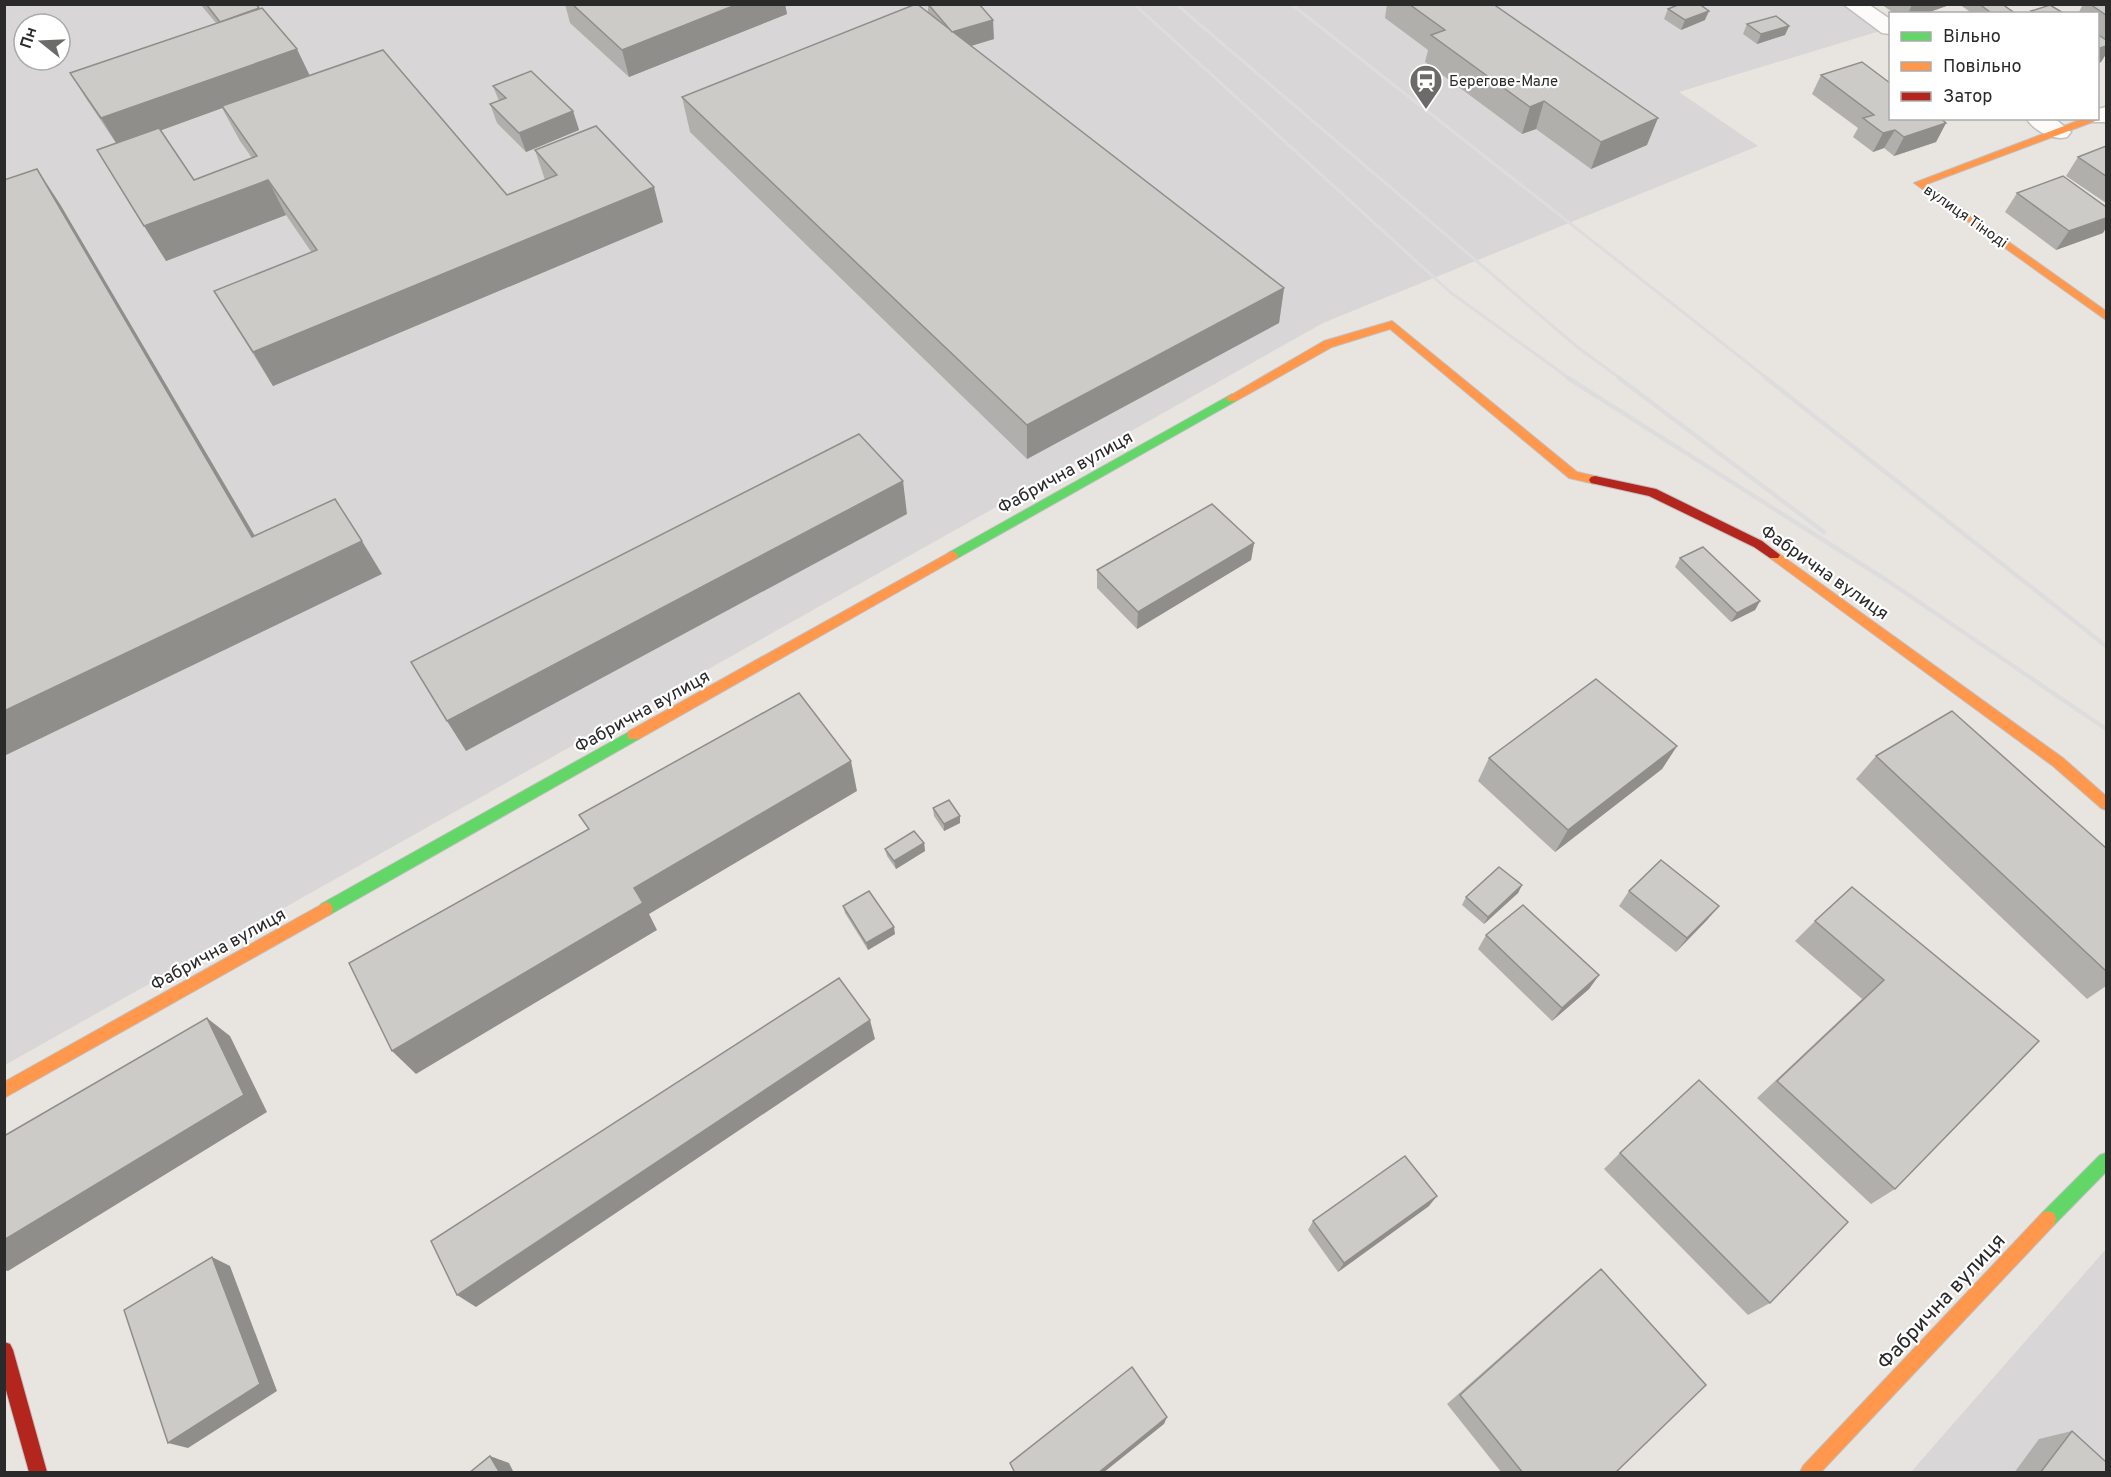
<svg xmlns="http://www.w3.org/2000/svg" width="2111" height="1477" font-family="Overpass,sans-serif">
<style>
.industrial{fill:#d8d6d7;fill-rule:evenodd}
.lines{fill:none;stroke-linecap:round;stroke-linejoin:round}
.street-casing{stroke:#c2c1c1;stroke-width:3}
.fast-casing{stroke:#c2c1c1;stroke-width:2}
.slow-casing{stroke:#c2c1c1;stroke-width:2}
.jam-casing{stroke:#c2c1c1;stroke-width:2}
.street{fill:#fcfbfa;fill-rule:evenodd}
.fast{fill:#63d668;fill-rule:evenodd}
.slow{fill:#ff974d;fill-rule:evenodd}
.jam{fill:#b3261e;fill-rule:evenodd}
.rail-far1{stroke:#deddde;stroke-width:3}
.rail{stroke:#deddde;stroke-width:4.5}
.wall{fill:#b0afab;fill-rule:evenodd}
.shaded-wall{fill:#908e8b}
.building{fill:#cdcbc7;stroke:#908e8b;stroke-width:1.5}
.labels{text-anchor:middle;stroke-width:4.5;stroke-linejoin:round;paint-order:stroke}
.far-poi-label{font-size:15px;fill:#2a2a2a;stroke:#fff;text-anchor:start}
.far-street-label{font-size:15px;fill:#2a2a2a;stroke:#fff}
.street-label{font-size:18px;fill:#2a2a2a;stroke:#fff}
.near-street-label{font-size:21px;fill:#2a2a2a;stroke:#fff}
</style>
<rect width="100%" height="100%" fill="#e8e5e0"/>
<g class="industrial">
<path d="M1853,4L1890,28L1679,92L1758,146L1323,323L5,1065V5ZM24,24H60V60H24Z"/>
<path d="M2106,1249V1472H1911Z"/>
</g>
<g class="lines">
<defs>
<g id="street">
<path d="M1843,4H1868L1890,19V34L1882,33Z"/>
<path d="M2106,107V122H2090L2087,118H2098V109Z"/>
<path d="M2026,118H2054L2071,132L2067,137C2053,141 2034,131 2026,118Z"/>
</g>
<g id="fast">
<path d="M1232,394L1236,395V401L956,559H948L946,556L948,553Z"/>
<path d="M634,729L639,731L641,735L639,739L331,914L326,916L321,914L319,909L321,904Z"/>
<path d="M2106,1153V1172L2054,1225L2048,1227L2042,1225L2040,1219L2042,1213L2100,1155Z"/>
</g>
<g id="slow">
<path d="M2098,116V120L1927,184L2106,311V320L1914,183L2085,118H2098Z"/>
<path d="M1392,321L1577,472L1599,477L1601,480L1599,483L1595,484L1569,478L1390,329L1332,347L1236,401H1228L1226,398L1324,341Z"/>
<path d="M1774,550L2063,758L2106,796V810L2101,808L2053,766L1770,558L1768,555L1770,552Z"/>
<path d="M952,551L956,553L958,556L956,559L639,739H629L627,735L629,731Z"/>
<path d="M326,902L331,904L333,909L331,914L4,1098V1082Z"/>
<path d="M2048,1211L2054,1213L2056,1219L2054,1225L1821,1472H1800L1803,1466L2042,1213Z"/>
</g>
<g id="jam">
<path d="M1595,476L1656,489L1762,541L1780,555L1778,558H1770L1754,547L1649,496L1591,483L1589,480L1591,477Z"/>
<path d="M4,1342L10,1344L13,1350L47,1472H29L4,1383Z"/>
</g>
</defs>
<use href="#street" class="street-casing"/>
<use href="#fast" class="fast-casing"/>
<use href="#slow" class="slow-casing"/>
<use href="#jam" class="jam-casing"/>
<use href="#street" class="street"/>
<use href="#fast" class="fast"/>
<use href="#slow" class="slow"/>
<use href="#jam" class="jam"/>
<g class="rail-far1">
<path d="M1134,4L1450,292L1570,379"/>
<path d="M1176,4L1576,346L1621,379"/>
<path d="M1291,4L1768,379"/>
</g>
<g class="rail">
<path d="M1568,378L1891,583L2106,729"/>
<path d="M1619,378L1824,532"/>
<path d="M1766,378L2106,646"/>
</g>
</g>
<g class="wall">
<path d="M200,4H256L309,76L507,195L545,180L535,150L663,222L273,386L214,291L312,253L286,215L166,261L116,143L87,100L70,73L216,23ZM222,108L240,141L252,158L194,180L161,130Z"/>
<path d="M565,4H785L787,14L629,77L570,23Z"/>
<path d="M928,4L994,39L971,46L1284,288L1279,323L1027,459L690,132L682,97L928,13Z"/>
<path d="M1387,4H1493L1647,145L1591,169L1536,129L1522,134L1425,62L1428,50L1385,18Z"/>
<path d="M1881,4H1952L1924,14H1895Z"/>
<path d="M1959,4H2002L2016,14H1973Z"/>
<path d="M2083,4H2106V54L2101,62L2097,64V14H2078Z"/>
<path d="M1668,9L1705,20L1681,30L1664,19Z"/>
<path d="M1747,24L1789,26L1785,35L1757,44L1743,34Z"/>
<path d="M1821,75L1946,123L1936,142L1894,156L1884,148L1873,152L1853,137L1858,128L1812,94Z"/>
<path d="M493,86L573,111L579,130L526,152L497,123L490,104L499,101Z"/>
<path d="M2106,146V203L2066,176L2078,157Z"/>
<path d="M2017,193L2103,233L2056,250L2005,212Z"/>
<path d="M1254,543L1251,560L1137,629L1097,588V570Z"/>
<path d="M1680,558L1760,601L1755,610L1731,622L1675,567Z"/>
<path d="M1677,746L1662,769L1555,852L1478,781L1489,758Z"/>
<path d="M1876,756L2106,848V986L2087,999L1856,779Z"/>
<path d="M933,808L960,816V823L944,831L934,816Z"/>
<path d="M924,843L925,851L896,869L887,856L885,849Z"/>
<path d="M1522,885L1518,893L1484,924L1462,905L1466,897Z"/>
<path d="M1629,891L1719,906L1707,920L1676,952L1619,906Z"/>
<path d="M843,906L895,934L868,950L845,913Z"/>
<path d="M1815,921L2039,1041L1895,1189L1871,1204L1757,1098L1862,999L1795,941Z"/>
<path d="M1486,935L1599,975L1589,989L1552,1021L1478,949Z"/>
<path d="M1620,1153L1770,1303L1748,1315L1604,1169Z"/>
<path d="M1429,1206L1338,1272L1308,1230L1313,1221Z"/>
<path d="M1601,1269L1615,1473H1502L1447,1404L1585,1282Z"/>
<path d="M2072,1431L2106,1473H2014L2039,1439Z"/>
</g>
<g class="shaded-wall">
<path d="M738,4H785L787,14L629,77L622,50Z"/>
<path d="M1912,4H1952L1924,14H1908Z"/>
<path d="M1709,11L1705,20L1681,30L1685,20Z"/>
<path d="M993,20L994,39L954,51L952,32Z"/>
<path d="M1789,26L1785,35L1757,44L1761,34Z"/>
<path d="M2106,46V54L2101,62L2097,64V49Z"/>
<path d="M297,49L310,76L118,146L101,118Z"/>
<path d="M1544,101L1536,129L1522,134L1530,107Z"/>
<path d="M573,111L579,130L526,152L519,133Z"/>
<path d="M1658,118L1647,145L1591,169L1601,142Z"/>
<path d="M1946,123L1936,142L1894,156L1904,137Z"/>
<path d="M1895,130L1884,148L1873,152L1883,133Z"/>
<path d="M37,169L60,204L275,570L252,537Z"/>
<path d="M268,180L286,215L166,261L144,226Z"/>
<path d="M654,187L663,222L273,386L253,352Z"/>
<path d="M2106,218V228L2103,233L2056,250L2069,231Z"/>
<path d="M1284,288L1279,323L1027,459V425Z"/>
<path d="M903,481L907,514L466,751L447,721Z"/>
<path d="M362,541L382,574L4,756V711Z"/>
<path d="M1254,543L1251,560L1137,629L1138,612Z"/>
<path d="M1760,601L1755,610L1731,622L1737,613Z"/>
<path d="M1677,746L1662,769L1555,852L1568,830Z"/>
<path d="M851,761L857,791L649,914L657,930L416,1074L392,1051L634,888Z"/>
<path d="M960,816V823L944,831V824Z"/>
<path d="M924,843L925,851L896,869L894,861Z"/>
<path d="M1522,885L1518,893L1484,924L1488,917Z"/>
<path d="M1719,906L1707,920L1676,952L1687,938Z"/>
<path d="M894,927L895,934L868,950L866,943Z"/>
<path d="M1599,975L1589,989L1552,1021L1562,1008Z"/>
<path d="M207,1018L230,1036L267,1112L8,1271L4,1270V1240Z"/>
<path d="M870,1020L875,1039L476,1307L457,1295Z"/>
<path d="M1437,1196L1429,1206L1338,1272L1344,1263Z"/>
<path d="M212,1257L230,1266L277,1391L188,1448L168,1443Z"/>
<path d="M1167,1417L1164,1424L1103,1473H1098Z"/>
<path d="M490,1456L509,1463L514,1473H500Z"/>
</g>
<g class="building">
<path d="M206,4H256L259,8L220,22Z"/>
<path d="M572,4H738L622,50Z"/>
<path d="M916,4H917L1284,288L1027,425L682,97Z"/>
<path d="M928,4H979L993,20L952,32Z"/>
<path d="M1409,4H1493L1658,118L1601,142L1544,101L1530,107L1431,35L1445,30Z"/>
<path d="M1680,4H1699L1709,11L1685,20L1668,9Z"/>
<path d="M1979,4H2002L2016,14H1993Z"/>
<path d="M2090,4H2106V15Z"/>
<path d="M2050,5L2065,14H2036L2031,11Z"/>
<path d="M262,8L297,49L101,118L70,73Z"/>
<path d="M1776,16L1789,26L1761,34L1747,24Z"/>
<path d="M2097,34L2106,40V46L2097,49Z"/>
<path d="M383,50L507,195L557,175L535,150L596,126L654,187L253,352L214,291L317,250L268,180L144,226L97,150L159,128L194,180L257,156L222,106Z"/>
<path d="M1862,62L1890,83V118H1940L1946,123L1904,137L1895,130L1883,133L1863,118L1874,115L1821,75Z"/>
<path d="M531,71L573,111L519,133L490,104L506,98L493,86Z"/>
<path d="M2106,146V176L2078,157Z"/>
<path d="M37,169L252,537L335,499L362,541L4,711V180Z"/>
<path d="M2063,176L2106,207V218L2069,231L2017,193Z"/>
<path d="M859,434L903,481L447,721L411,662Z"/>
<path d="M1212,504L1254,543L1138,612L1097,570Z"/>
<path d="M1703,547L1760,601L1737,613L1680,558Z"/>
<path d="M1596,679L1677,746L1568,830L1489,758Z"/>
<path d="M799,693L851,761L634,888L643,903L392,1051L349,963L589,829L579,815Z"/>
<path d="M1952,711L2106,848V971L1876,756Z"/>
<path d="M949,800L960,816L944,824L933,808Z"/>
<path d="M914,831L924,843L894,861L885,849Z"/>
<path d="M1661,860L1719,906L1687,938L1629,891Z"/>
<path d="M1499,867L1522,885L1488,917L1466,897Z"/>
<path d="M1852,887L2039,1041L1895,1189L1777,1081L1884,980L1815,921Z"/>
<path d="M869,891L894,927L866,943L843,906Z"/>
<path d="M1523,905L1599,975L1562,1008L1486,935Z"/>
<path d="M839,978L870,1020L457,1295L431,1241Z"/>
<path d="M207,1018L244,1095L4,1240V1136Z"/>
<path d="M1699,1080L1848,1222L1770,1303L1620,1153Z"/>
<path d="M1405,1156L1437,1196L1344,1263L1313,1221Z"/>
<path d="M212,1257L260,1384L168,1443L124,1310Z"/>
<path d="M1601,1269L1706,1385L1615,1473H1523L1460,1395Z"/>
<path d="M1132,1367L1167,1417L1098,1473H1015L1010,1463Z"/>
<path d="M2072,1431L2106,1462V1473H2040Z"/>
<path d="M490,1456L500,1473H469Z"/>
</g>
<defs>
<symbol id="station-pin" viewBox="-11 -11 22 30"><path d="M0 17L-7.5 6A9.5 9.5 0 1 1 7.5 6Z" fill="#6c6b6a" stroke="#fff"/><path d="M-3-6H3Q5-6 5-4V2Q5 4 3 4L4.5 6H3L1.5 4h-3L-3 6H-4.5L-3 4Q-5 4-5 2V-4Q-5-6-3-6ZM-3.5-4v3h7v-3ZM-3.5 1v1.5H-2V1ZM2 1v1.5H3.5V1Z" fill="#fff"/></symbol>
</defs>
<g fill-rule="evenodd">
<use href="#station-pin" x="1407" y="62" width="38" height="52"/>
</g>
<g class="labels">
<g class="far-poi-label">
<text x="1449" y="86">Берегове-Мале</text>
</g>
<g class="far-street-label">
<text transform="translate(1966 216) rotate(35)" y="5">вулиця Тіноді</text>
</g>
<g class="street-label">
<text transform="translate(1065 472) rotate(-29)" y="6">Фабрична вулиця</text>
<text transform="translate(1825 572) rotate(35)" y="6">Фабрична вулиця</text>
<text transform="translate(642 711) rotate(-29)" y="6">Фабрична вулиця</text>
<text transform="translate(218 949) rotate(-29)" y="6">Фабрична вулиця</text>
</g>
<g class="near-street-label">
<text transform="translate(1941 1301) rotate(-47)" y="7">Фабрична вулиця</text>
</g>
</g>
<rect width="2111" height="1477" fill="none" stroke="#2a2a2a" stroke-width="12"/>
<rect x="1889" y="12" width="210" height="108" fill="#ffffff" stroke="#aaaaaa" stroke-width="1.5"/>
<rect x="1901" y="32" width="30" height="9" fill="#63d668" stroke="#aaaaaa" stroke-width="1.5"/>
<text x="1943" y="42" font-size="18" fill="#2a2a2a">Вільно</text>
<rect x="1901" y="62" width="30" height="9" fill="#ff974d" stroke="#aaaaaa" stroke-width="1.5"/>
<text x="1943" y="72" font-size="18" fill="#2a2a2a">Повільно</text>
<rect x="1901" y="92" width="30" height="9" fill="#b3261e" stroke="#aaaaaa" stroke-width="1.5"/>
<text x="1943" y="102" font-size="18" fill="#2a2a2a">Затор</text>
<g transform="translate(42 42) rotate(288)"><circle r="28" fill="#ffffff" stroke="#aaaaaa" stroke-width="1.5"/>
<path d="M0-4.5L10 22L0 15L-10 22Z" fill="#6c6b6a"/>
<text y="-9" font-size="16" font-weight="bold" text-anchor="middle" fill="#2a2a2a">Пн</text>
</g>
</svg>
